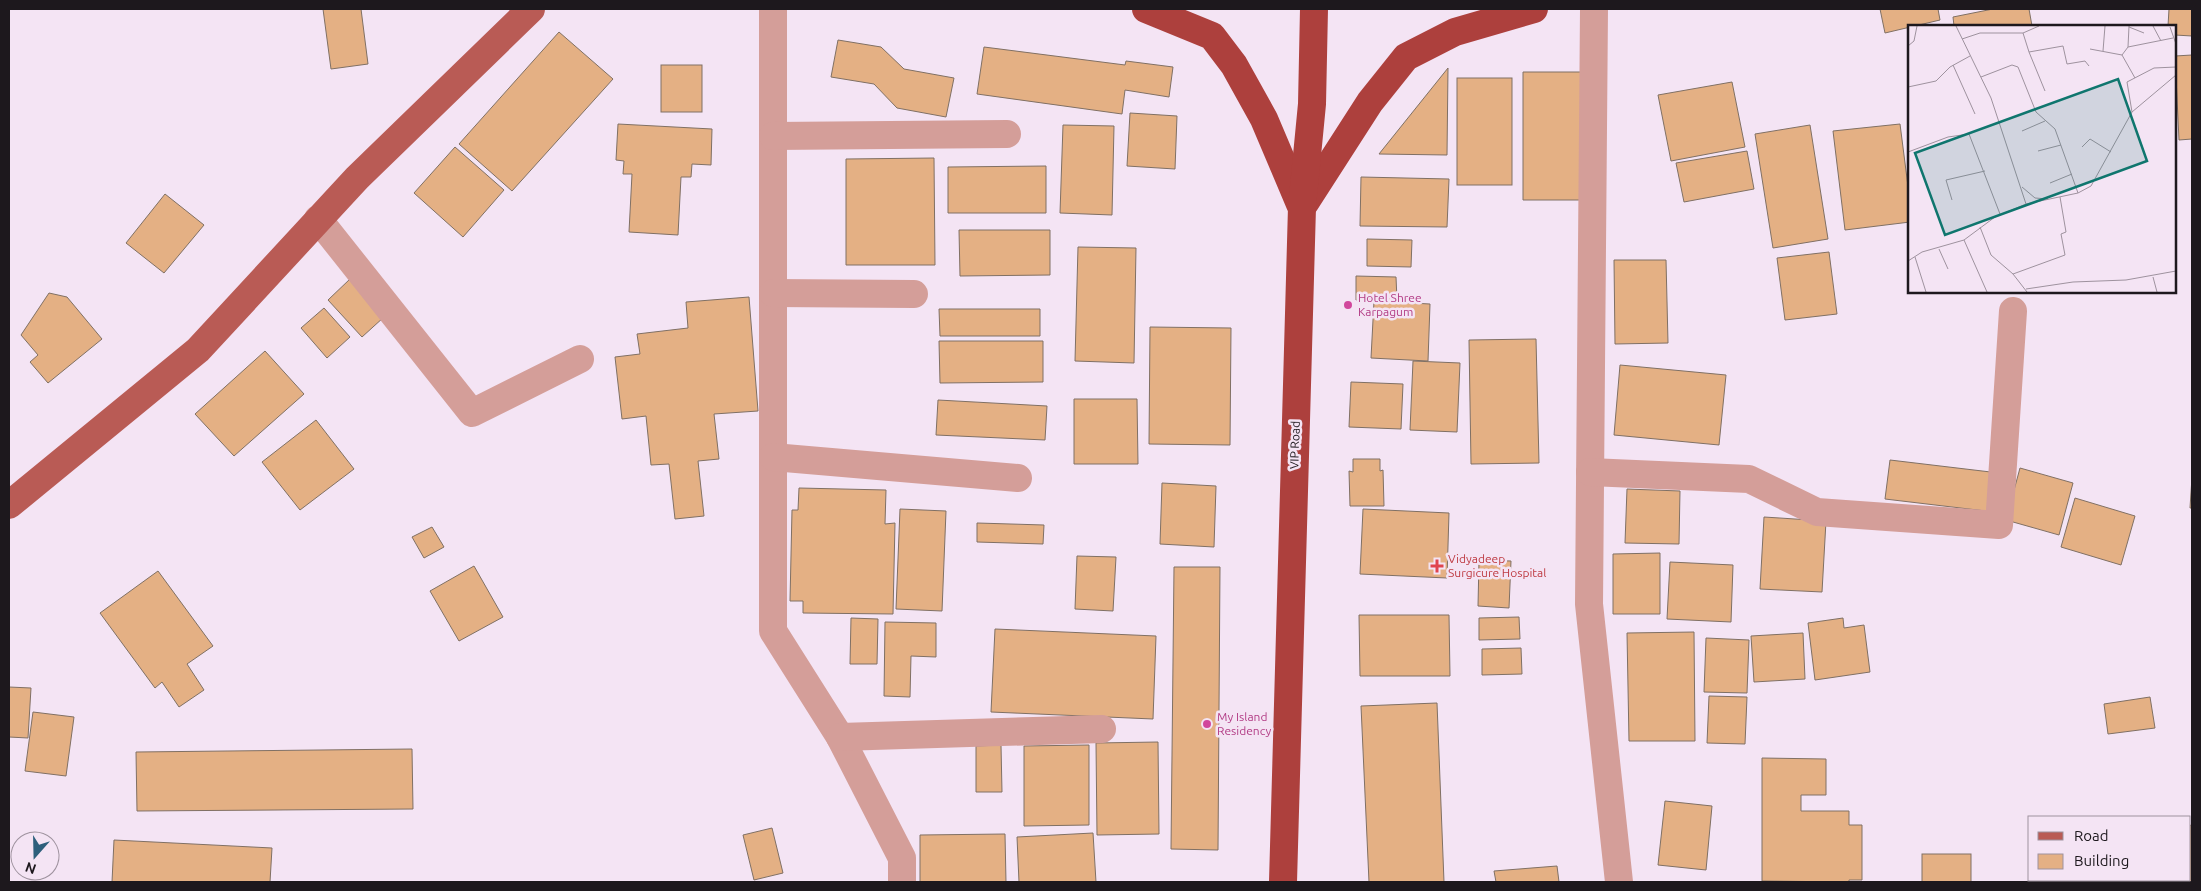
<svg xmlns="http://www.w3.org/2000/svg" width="2201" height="891" font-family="Ubuntu,sans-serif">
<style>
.building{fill:#e4b084;stroke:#807064}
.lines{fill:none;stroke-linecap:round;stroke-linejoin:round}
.street{stroke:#d49e99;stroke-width:28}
.primary{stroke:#b95b55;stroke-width:28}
.highway{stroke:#ad403d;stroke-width:28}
.hotel-dot{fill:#d1479c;stroke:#f4e4f4;stroke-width:2}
.health-dot{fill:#e0444e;stroke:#f4e4f4;stroke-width:2}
.labels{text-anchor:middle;stroke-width:5;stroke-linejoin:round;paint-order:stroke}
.hotel-label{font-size:12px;fill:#b23c85;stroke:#f4e4f4;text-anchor:start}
.street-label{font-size:12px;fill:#1d181d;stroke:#f4e4f4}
.health-label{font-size:12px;fill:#be3a42;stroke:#f4e4f4;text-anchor:start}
.inset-road{fill:none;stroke:#9e929e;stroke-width:1}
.view{fill:#0f766e;fill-opacity:0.15;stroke:#0f766e;stroke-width:2.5}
.inset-edge{fill:none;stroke:#1d181d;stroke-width:2.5}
</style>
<rect width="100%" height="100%" fill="#f4e4f4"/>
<g class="building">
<path d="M323,9H361L368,64L331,69Z"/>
<path d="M1880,9H1938L1940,20L1885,33Z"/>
<path d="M1993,9H2029L2032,26H1954L1953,17Z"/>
<path d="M2169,9H2192V36L2175,35V26H2168Z"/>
<path d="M559,32L613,79L512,191L459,144Z"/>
<path d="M838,40L881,47L904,69L954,78L946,117L897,108L874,84L831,77Z"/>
<path d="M984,47L1125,65L1126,61L1173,67L1169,97L1125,90L1122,114L977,94Z"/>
<path d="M2192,55V139L2179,140L2175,56Z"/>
<rect x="661" y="65" width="41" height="47"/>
<path d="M1448,68L1447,155L1379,154Z"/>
<path d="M1523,72H1581L1582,200H1523Z"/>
<rect x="1457" y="78" width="55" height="107"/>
<path d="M1732,82L1745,147L1671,161L1658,95Z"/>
<path d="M1130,113L1177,116L1175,169L1127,166Z"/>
<path d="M618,124L712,129L711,165L692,164L691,177H681L678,235L629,232L632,174H623L624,161L616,160Z"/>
<path d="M1900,124L1910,202V222L1845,230L1833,131Z"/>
<path d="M1063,125L1114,126L1112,215L1060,213Z"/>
<path d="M1810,125L1828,239L1773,248L1755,134Z"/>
<path d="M455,147L504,190L463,237L414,193Z"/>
<path d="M1747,151L1754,189L1684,202L1676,163Z"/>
<path d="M934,158L935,265H846V159Z"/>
<path d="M1046,166V213H948V167Z"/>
<path d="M1361,177L1449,179L1447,227L1360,226Z"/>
<path d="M165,194L204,225L164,273L126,243Z"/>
<path d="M959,230H1050V275L960,276Z"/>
<path d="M1367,239L1412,240L1411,267L1367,266Z"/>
<path d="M1078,247L1136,248L1134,363L1075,361Z"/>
<path d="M1829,252L1837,314L1785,320L1777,258Z"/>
<path d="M1614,260H1666L1668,343L1615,344Z"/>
<path d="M1356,276L1396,277L1397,300H1356Z"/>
<path d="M350,279L384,317L362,337L328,300Z"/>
<path d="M49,293L67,297L102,339L48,383L30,362L38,355L21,335Z"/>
<path d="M749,297L758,411L714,414L719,459L698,461L704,516L675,519L669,464L651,465L646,416L622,419L615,357L640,354L637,334L688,328L686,302Z"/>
<path d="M1374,301L1430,304L1428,361L1371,358Z"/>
<path d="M324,308L350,337L327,358L301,328Z"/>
<path d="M939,309H1040V336H940Z"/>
<path d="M1150,327L1231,328L1230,445L1149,444Z"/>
<path d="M1536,339L1539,463L1471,464L1469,340Z"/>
<path d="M939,341H1043V382L940,383Z"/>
<path d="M265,351L304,394L234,456L195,414Z"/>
<path d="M1413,361L1460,363L1457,432L1410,430Z"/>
<path d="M1620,365L1726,375L1719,445L1614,435Z"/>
<path d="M1351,382L1403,384L1401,429L1349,427Z"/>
<path d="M1074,399H1137L1138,464H1074Z"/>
<path d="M938,400L1047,406L1045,440L936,435Z"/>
<path d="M316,420L354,469L300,510L262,462Z"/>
<path d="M1353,459H1380V471L1383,470L1384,506H1350L1349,471L1353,472Z"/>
<path d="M1890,460L1999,473L1994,512L1885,499Z"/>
<path d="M2020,468L2073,483L2059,535L2006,520Z"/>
<path d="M2192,477V508H2190Z"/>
<path d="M1162,483L1216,486L1214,547L1160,544Z"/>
<path d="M799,488L886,490L885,524L895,523L893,614L803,613V601H790L792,510H798Z"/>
<path d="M1627,489L1680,491L1679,544L1625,543Z"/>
<path d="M2075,498L2135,516L2121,565L2061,547Z"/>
<path d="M900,509L946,511L942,611L896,609Z"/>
<path d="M1363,509L1449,513L1447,578L1360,574Z"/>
<path d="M1764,517L1826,521L1822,592L1760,589Z"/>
<path d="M977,523L1044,525L1043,544L977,542Z"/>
<path d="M432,527L444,547L424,558L412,537Z"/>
<path d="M1660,553V614H1613V554Z"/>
<path d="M1077,556L1116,557L1113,611L1075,609Z"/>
<path d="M1479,560L1511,561L1509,608L1478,606Z"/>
<path d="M1670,562L1733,565L1731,622L1667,619Z"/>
<path d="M474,566L503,617L459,641L430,591Z"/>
<path d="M1174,567H1220L1218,850L1171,849Z"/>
<path d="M158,571L213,646L187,664L204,690L179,707L162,682L155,688L100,613Z"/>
<path d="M1359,615H1449L1450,676H1360Z"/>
<path d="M1519,617L1520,639L1479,640V618Z"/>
<path d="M851,618L878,619L877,664H850Z"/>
<path d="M1843,618L1844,628L1864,625L1870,672L1815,680L1808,623Z"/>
<path d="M885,622L936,623V657L911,656L910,697L884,696Z"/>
<path d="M995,629L1156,636L1153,719L991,712Z"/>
<path d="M1694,632L1695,741H1629L1627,633Z"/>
<path d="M1803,633L1805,679L1754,682L1751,636Z"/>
<path d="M1706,638L1749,640L1747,693L1704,692Z"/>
<path d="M1521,648L1522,674L1482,675V649Z"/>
<path d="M9,687L31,688L28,738L9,737Z"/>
<path d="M1709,696L1747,697L1745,744L1707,743Z"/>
<path d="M2150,697L2155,728L2108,734L2104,704Z"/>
<path d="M1437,703L1444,882H1369L1361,706Z"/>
<path d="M33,712L74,717L66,776L25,771Z"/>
<path d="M1158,742L1159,834L1097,835L1096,743Z"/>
<path d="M1001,745L1002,792H976V746Z"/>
<path d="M1089,745V825L1024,826V746Z"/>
<path d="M412,749L413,809L137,811L136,752Z"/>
<path d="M1762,758L1826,759V795H1801V811H1849V825H1862V880H1849V882L1762,881Z"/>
<path d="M1665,801L1712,806L1706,870L1658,865Z"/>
<path d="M2190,825L2192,826V882H2146V880H2190Z"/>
<path d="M772,828L783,873L754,880L743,835Z"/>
<path d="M1093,833L1096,882H1019L1017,837Z"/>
<path d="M1005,834L1006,882H920V835Z"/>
<path d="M114,840L272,848L270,882H112Z"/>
<rect x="1922" y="854" width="49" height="28"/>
<path d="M1557,866L1559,882H1496L1494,871Z"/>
</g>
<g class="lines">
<g class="street">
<path d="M773,9V631L840,737L902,858V882"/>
<path d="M1594,9L1589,604L1619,882"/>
<path d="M773,136L1007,134"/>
<path d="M318,219L472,413L580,359"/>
<path d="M773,293L914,294"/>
<path d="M773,457L1018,478"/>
<path d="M1590,472L1749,479L1817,512L1999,525L2013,311"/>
<path d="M840,737L1102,729"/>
</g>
<path class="primary" d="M9,505L198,350L357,178L531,9"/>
<g class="highway">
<path d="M1146,9L1212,36L1234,65L1264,119L1300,204"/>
<path d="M1305,203L1370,102L1406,57L1455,32L1534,9"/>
<path d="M1283,882L1302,207L1312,104L1314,9"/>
</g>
</g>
<g class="hotel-dot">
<circle cx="1348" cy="305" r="5"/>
<circle cx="1207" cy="724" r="5"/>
</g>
<path class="health-dot" d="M1434.5 558.5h5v5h5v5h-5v5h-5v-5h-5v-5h5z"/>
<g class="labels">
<g class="hotel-label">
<text x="1358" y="302">Hotel Shree<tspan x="1358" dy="14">Karpagum</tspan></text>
<text x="1217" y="721">My Island<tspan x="1217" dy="14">Residency</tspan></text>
</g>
<g class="street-label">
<text transform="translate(1295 445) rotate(-88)" y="4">VIP Road</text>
</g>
<g class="health-label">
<text x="1448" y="563">Vidyadeep<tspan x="1448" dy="14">Surgicure Hospital</tspan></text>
</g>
</g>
<g transform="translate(1908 25)">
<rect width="268" height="268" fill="#f4e4f4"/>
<path class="inset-road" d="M245,1L253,16M221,2L236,8M262,2L268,19M115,8L121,27L155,21L159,39L177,36L181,41M54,14L72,8H115L131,1M0,21L6,16L9,1M220,22L265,13M182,24L214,30L227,53M195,26L197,1M121,27L137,66M214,30L220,22L221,1M45,40L67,89M73,52L104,40L110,42L128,87L147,104L170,168M0,62L28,56L42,42L62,31M224,87L219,57L246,43L268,42M114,106L137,96M174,122L182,114L203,127M130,126L153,120M0,127L40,112L61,109L92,189M142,158L164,149M114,162L127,173L140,174M44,175L38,155L77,146M118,179L170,168L183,161L224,87L268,50M72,202L83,230L105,249L119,267M56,215L79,267M31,224L40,244M7,232L18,267M0,236L14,227L56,215L87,192L118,179L83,73L48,1M105,249L157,230L153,209L158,207L152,172M245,252L249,267M118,264L165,257L218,255L268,246"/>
<path class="view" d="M210,54L239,136L37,210L7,128Z"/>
<rect width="268" height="268" class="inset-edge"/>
</g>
<rect width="2201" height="891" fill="none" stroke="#1d181d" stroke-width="20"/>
<rect x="2028" y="816" width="162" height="65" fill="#f4e4f4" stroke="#9e929e"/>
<rect x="2038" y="832" width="25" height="8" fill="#b95b55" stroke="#9e929e"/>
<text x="2074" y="841" font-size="15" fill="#1d181d">Road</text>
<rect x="2038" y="854" width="25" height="15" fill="#e4b084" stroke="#9e929e"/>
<text x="2074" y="866" font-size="15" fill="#1d181d">Building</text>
<g transform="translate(35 856) rotate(200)"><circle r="24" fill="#f4e4f4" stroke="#9e929e"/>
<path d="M0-4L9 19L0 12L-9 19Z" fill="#2d5f7c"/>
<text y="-8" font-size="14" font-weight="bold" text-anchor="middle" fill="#1d181d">N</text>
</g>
</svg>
